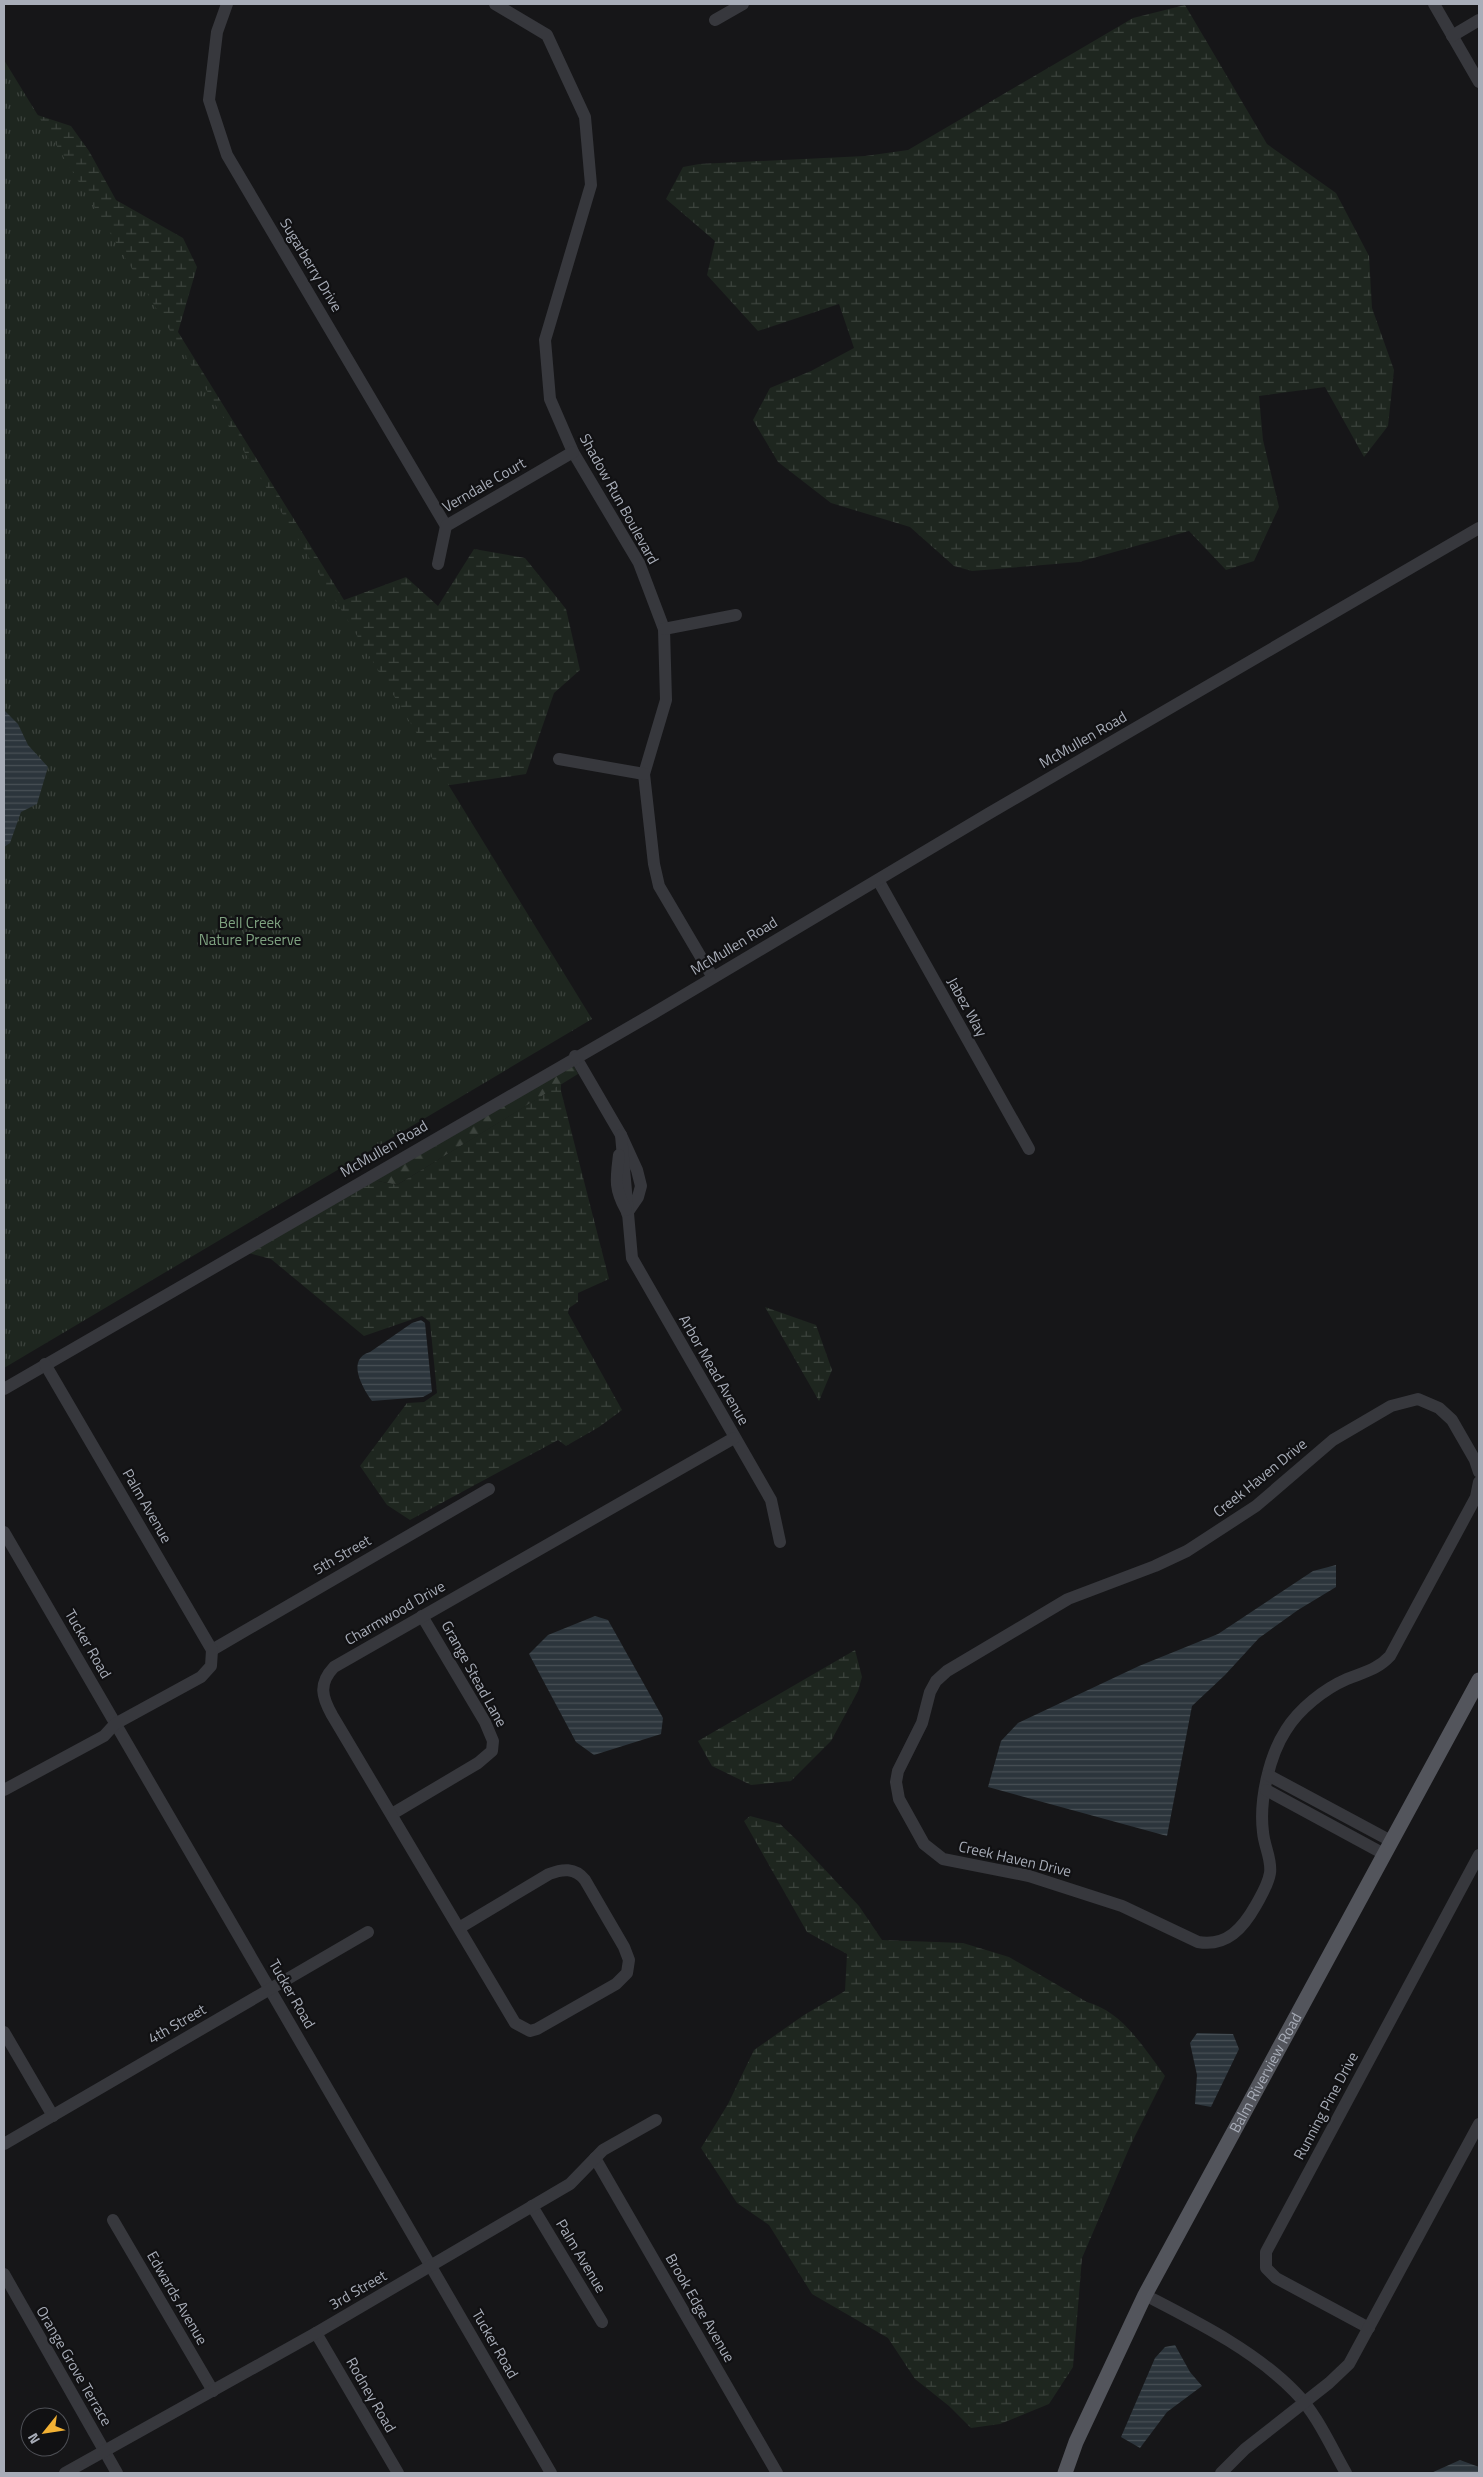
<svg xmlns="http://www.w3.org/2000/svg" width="1483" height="2477" font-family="'Titillium Web',sans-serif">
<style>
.forest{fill:url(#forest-firs)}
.wetland{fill:url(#wetland-marsh)}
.park{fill:url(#park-tufts)}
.water{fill:url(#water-rules)}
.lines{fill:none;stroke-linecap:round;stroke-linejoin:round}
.minor{stroke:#37383d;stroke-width:12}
.major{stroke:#53555c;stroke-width:15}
.labels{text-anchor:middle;stroke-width:4.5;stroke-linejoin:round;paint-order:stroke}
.street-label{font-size:15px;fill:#a8adb8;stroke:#111113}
.park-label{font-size:15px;fill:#7fa381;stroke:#111113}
</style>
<defs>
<pattern id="forest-firs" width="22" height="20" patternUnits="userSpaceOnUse" patternTransform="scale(1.25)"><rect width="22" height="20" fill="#1e261f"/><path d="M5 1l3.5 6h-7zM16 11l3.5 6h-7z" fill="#3c433d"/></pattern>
<pattern id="wetland-marsh" width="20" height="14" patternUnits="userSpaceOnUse" patternTransform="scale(1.25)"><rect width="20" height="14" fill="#1e261f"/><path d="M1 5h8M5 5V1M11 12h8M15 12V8" fill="none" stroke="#3c433d"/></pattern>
<pattern id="park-tufts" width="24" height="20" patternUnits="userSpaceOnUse" patternTransform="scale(1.25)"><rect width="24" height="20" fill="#1e261f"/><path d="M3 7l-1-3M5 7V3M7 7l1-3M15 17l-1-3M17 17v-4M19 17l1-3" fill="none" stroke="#3c433d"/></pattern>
<pattern id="water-rules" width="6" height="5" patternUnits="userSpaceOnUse" patternTransform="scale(1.25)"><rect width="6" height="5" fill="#2c353c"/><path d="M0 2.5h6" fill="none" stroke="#485056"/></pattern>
</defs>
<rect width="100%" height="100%" fill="#161618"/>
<path class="forest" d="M573,1064L578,1074L397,1185L373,1180Z"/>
<g class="wetland">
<path d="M1185,5L1267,144L1336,193L1369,256L1372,308L1394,370L1388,426L1364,457L1325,387L1259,396L1263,440L1279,507L1254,561L1226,570L1189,531L1079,562L972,571L954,566L910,527L831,503L778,462L753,420L770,388L811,371L854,348L839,304L758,331L707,275L715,241L666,199L683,167L699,164L865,156L908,150L1133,18Z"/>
<path d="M4,104L71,126L89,151L116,200L183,238L197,267L178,332L344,600L406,577L438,606L474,549L525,558L566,609L580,670L554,693L526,774L430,788Z"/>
<path d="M561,1084V1091L609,1279L578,1293V1302L569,1308L568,1313L622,1410L599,1427L566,1446L558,1440L410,1520L387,1505L360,1466L407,1403L424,1402L437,1393L430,1322L422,1316L364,1336L271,1259L248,1253L373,1180L397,1185Z"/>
<path d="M765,1307L816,1325L832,1370L819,1401Z"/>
<path d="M855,1650L862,1677L858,1691L831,1741L791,1781L751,1785L712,1766L698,1741Z"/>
<path d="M750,1816L780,1824L800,1843L859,1906L882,1940L963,1943L1009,1957L1087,2002C1123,2012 1144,2048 1165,2076L1131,2144L1082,2258L1073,2367L1049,2404L1000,2424L971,2428L949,2406L915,2379L888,2338L812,2294L769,2225L737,2203L701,2148L728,2104L754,2050L804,2015L845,1991L847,1954L807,1932L744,1821Z"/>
</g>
<path class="park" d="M4,60L592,1019L4,1368Z"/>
<g class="water">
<path d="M4,710L18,724L28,745L48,767L37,804L21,812L10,843L4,847Z"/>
<path d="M421,1320L425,1323L432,1392L423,1397L372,1401C362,1387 346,1359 370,1352L412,1323Z"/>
<path d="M1336,1565V1587L1298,1610L1259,1638L1225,1675L1192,1706L1167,1836L988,1787L1001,1741L1018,1723L1139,1666L1218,1634L1313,1571Z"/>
<path d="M595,1616L608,1620L663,1718L661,1734L594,1755L576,1742L529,1654L548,1635Z"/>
<path d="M1197,2033L1233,2034L1239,2049L1211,2107L1195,2104L1197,2075L1190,2043Z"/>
<path d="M1175,2345L1190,2372L1202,2386L1167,2412L1140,2448L1121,2437L1155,2358L1165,2347Z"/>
<path d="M1460,2460L1479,2467V2473H1431Z"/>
</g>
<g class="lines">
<g class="minor">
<path d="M227,4L217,32L209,100L227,155L446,526"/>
<path d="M495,4L547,35L585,117L591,185L545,340L550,399L573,452L639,563L664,629L666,700L644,774L654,864L659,886L712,976"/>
<path d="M1434,4L1479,82"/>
<path d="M715,20L743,4"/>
<path d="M1452,36L1479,20"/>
<path d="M438,564L446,526L573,452"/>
<path d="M664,629L736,615"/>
<path d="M559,759L644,774"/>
<path d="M878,880L1029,1149"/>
<path d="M575,1056L621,1135L637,1170L641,1186L638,1197L627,1213"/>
<path d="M621,1135L632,1258L771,1500L780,1542"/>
<path d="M619,1155C616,1179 614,1188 626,1210"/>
<path d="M4,1389L654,1013L988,814L1479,528"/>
<path d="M1479,1472L1475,1460L1452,1420L1439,1408L1418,1399L1391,1406L1333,1440L1256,1506L1187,1551L1155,1566L1068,1599L947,1671L936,1681L930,1692L922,1723L898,1771L896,1782L899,1799L924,1844L943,1859L1029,1876L1122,1906L1198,1942C1227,1947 1243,1928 1256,1905C1262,1894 1268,1885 1270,1873C1272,1859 1264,1846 1263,1832C1259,1801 1269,1756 1286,1730C1299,1709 1324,1689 1347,1679C1364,1672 1377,1670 1390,1656L1476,1497L1479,1482"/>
<path d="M4,1532L551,2473"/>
<path d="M212,1650L489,1489"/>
<path d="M1268,1775L1391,1841"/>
<path d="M4,1790L104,1736L115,1724L201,1677L211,1666L212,1650L45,1364"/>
<path d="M1266,1790L1384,1854"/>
<path d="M392,1814L478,1763L492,1751L493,1741L485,1722L422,1616"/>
<path d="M459,1928L549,1874C562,1869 575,1867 585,1880L624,1947L629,1960L627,1973L616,1984L537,2029L530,2031L515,2023L332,1715C322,1697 318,1684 334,1667L734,1438"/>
<path d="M4,2032L53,2116"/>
<path d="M4,2144L368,1932"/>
<path d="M595,2158L777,2473"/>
<path d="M532,2206L602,2322"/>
<path d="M113,2220L213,2391"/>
<path d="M4,2274L117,2473"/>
<path d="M1145,2295C1197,2322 1254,2350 1295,2392C1317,2414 1331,2447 1346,2473"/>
<path d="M1369,2328L1276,2278L1266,2268V2252L1479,1855"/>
<path d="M316,2333L398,2473"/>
<path d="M65,2473L316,2333L570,2184L603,2150L656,2120"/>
<path d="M1221,2473L1245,2449L1329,2383L1349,2364L1479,2124"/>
</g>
<path class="major" id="s1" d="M1065,2473L1076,2442L1145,2295L1479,1680"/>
</g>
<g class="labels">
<g class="street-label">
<text transform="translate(311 265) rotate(59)" y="5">Sugarberry Drive</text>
<text transform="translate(484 485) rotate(-30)" y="5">Verndale Court</text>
<text transform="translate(619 499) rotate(61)" y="5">Shadow Run Boulevard</text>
<text transform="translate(1083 740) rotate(-30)" y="5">McMullen Road</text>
<text transform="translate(734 946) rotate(-31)" y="5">McMullen Road</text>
<text transform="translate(967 1007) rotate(61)" y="5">Jabez Way</text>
<text transform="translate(384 1149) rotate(-30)" y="5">McMullen Road</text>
<text transform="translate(714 1370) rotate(60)" y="5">Arbor Mead Avenue</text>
<text transform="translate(1260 1478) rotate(-39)" y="5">Creek Haven Drive</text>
<text transform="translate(147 1506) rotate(60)" y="5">Palm Avenue</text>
<text transform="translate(342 1555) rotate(-30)" y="5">5th Street</text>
<text transform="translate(395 1613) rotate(-30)" y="5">Charmwood Drive</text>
<text transform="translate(88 1644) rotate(60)" y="5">Tucker Road</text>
<text transform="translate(474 1674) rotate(61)" y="5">Grange Stead Lane</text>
<text transform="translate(1015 1859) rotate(13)" y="5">Creek Haven Drive</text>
<text transform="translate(292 1994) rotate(60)" y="5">Tucker Road</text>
<text transform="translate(177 2024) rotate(-30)" y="5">4th Street</text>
<text dy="5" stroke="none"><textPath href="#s1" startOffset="448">Balm Riverview Road</textPath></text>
<text transform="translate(1326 2106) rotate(-62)" y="5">Running Pine Drive</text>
<text transform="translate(581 2256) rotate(59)" y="5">Palm Avenue</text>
<text transform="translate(358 2290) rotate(-30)" y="5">3rd Street</text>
<text transform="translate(177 2298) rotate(60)" y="5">Edwards Avenue</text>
<text transform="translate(700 2308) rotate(60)" y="5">Brook Edge Avenue</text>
<text transform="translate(495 2344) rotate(60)" y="5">Tucker Road</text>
<text transform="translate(74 2366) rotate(60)" y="5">Orange Grove Terrace</text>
<text transform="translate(371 2395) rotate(60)" y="5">Rodney Road</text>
</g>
<g class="park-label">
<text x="250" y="928">Bell Creek<tspan x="250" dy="17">Nature Preserve</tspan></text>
</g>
</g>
<rect width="1483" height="2477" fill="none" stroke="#a8adb8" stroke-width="10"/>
<g transform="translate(45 2432) rotate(240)"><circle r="24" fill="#111113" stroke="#4d4f55"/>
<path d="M0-4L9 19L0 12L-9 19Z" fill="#f2b134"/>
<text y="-8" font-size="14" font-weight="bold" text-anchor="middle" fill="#a8adb8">N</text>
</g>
</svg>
